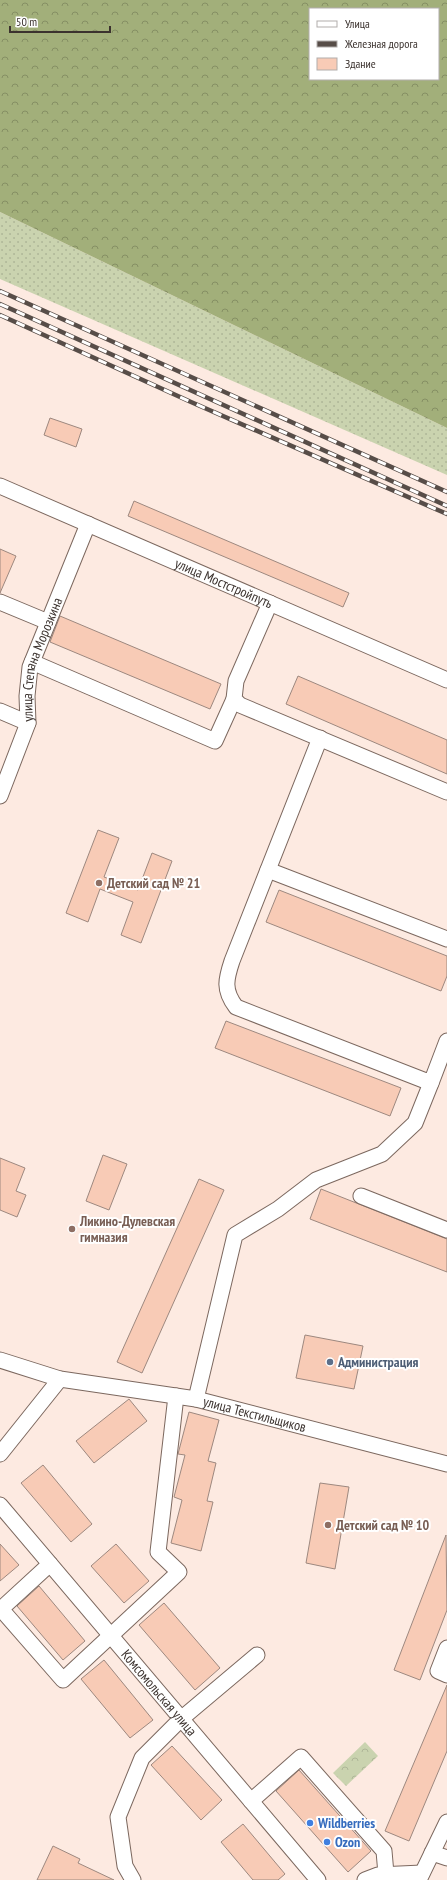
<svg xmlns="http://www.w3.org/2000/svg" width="447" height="1880" font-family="'PT Sans Narrow',sans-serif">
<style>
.grass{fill:url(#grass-dots)}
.forest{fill:url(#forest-crowns);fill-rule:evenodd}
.park{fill:url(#park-crowns)}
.building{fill:#f8cbb6;stroke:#9d887f}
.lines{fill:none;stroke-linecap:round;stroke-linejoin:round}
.minor-casing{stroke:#7c685f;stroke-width:17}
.minor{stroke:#fff;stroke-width:15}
.rail-casing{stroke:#574d48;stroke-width:4.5}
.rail{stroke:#fff;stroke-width:3;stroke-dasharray:9;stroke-linecap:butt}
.education-dot{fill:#8d6e63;stroke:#fff;stroke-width:1.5}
.service-dot{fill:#5c6f8a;stroke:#fff;stroke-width:1.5}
.shop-dot{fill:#3f7fe0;stroke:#fff;stroke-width:1.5}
.labels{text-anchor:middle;stroke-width:4;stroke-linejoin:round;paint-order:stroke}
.street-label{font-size:14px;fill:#3b322e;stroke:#fff}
.education-label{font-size:14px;font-weight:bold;fill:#785e54;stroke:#fff;text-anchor:start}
.service-label{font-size:14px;font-weight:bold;fill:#4e5e75;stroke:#fff;text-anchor:start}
.shop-label{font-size:14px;font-weight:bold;fill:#366cbe;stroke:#fff;text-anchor:start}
</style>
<defs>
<pattern id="grass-dots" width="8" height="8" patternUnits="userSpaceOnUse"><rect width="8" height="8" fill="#cad3af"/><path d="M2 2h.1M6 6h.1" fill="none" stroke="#aeb697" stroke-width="1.8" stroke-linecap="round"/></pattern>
<pattern id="forest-crowns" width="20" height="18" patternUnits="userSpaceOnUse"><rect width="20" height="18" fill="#a2af7a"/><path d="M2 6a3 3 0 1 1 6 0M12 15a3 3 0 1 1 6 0" fill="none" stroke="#858f64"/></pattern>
<pattern id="park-crowns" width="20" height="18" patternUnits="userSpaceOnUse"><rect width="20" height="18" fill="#cad3af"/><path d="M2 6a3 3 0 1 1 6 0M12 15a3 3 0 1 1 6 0" fill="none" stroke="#aeb697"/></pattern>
</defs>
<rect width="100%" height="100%" fill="#fdeae1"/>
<path class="grass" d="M0,212L447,428V475L0,279Z"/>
<path class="forest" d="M0,0H447V428L0,212ZM310,9H438V79H310Z"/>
<path class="park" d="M365,1742L378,1756L346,1786L333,1773Z"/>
<g class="building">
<path d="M50,418L82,429L76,447L44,435Z"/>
<path d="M134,501L349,593L343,607L128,516Z"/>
<path d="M0,549L16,556L0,593Z"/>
<path d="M60,616L221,684L210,709L50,642Z"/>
<path d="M298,676L447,740V774L286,704Z"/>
<path d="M98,830L119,838L104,877L138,890L152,853L172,861L141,943L121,935L133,902L100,889L88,922L66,913Z"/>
<path d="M279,890L447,956V976L441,991L266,922Z"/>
<path d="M226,1021L401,1088L390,1116L215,1048Z"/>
<path d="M103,1155L127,1164L109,1210L86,1201Z"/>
<path d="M0,1158L25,1168L16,1191L26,1195L17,1217L0,1210Z"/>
<path d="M199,1179L224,1190L142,1373L117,1362Z"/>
<path d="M321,1189L447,1239V1272L310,1219Z"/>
<path d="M305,1335L363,1346L354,1389L296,1378Z"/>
<path d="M129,1399L147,1421L94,1463L76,1441Z"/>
<path d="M189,1412L219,1420L208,1461L216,1463L207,1501L213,1502L201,1551L171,1543L182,1500L174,1497L185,1455L178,1454Z"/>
<path d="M43,1465L92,1524L71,1542L21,1483Z"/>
<path d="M320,1483L349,1487L335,1569L306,1563Z"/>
<path d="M446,1535L447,1610L420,1680L394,1670Z"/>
<path d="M0,1544L19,1565L0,1581Z"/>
<path d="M116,1544L149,1581L124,1603L91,1566Z"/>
<path d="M39,1586L85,1641L63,1660L17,1606Z"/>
<path d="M164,1603L220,1668L195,1690L139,1625Z"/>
<path d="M104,1660L153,1720L130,1738L81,1679Z"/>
<path d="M447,1685V1751L409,1841L385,1831Z"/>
<path d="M172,1746L222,1800L201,1820L151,1765Z"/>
<path d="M299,1770L371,1851L348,1872L276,1791Z"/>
<path d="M243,1824L285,1874L278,1880H253L221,1842Z"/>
<path d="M53,1846L80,1859L78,1863L114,1880H37Z"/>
</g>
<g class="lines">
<defs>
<g id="minor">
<path id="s1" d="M0,486L447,680"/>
<path d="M0,602L48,622"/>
<path d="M270,603L236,681L234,699L240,705L447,792"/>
<path d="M32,662L215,741L234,699"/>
<path d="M0,711L28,723"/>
<path d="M320,738L232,961C226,979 223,990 236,1007L431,1083L447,1041"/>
<path id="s2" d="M0,796L28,723L27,696L30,667L88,524"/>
<path d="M268,870L447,939"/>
<path d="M361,1196L447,1230"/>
<path id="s3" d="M0,1360L60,1379L196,1399L447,1464"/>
<path d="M196,1399L235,1235L278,1209L316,1180L382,1154L415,1123L431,1083"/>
<path d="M0,1454L60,1379"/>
<path id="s4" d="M0,1505L318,1880"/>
<path d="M50,1564L1,1609L63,1680L179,1572L158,1552L176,1396"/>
<path d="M447,1648L438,1671L447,1675"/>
<path d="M251,1801L301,1757L384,1851L386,1874"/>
<path d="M432,1853L447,1858"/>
<path d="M133,1880L125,1866L118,1817L142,1758L181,1719L257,1655"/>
<path d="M365,1880L378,1875L422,1873"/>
<path d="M419,1880L447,1822"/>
</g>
</defs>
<use href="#minor" class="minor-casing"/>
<use href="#minor" class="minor"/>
<defs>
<g id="rail">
<path d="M0,291L447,492"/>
<path d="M0,304L447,506"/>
<path d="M0,315L191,402L447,514"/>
</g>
</defs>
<use href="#rail" class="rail-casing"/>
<use href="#rail" class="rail"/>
</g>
<g class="education-dot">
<circle cx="99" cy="883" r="4"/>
<circle cx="72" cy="1229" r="4"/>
<circle cx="328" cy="1525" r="4"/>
</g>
<circle class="service-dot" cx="330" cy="1362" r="4"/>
<g class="shop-dot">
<circle cx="310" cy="1823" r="4"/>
<circle cx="327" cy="1842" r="4"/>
</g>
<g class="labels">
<g class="street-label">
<text dy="5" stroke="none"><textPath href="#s1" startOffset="244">улица Мостстройпуть</textPath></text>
<text dy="5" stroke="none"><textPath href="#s2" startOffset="144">улица Степана Морозкина</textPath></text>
<text dy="5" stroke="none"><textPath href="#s3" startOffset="261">улица Текстильщиков</textPath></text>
<text dy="5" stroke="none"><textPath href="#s4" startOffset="246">Комсомольская улица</textPath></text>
</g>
<g class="education-label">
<text x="107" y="888">Детский сад № 21</text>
<text x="80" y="1226">Ликино-Дулевская<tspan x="80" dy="16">гимназия</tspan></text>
<text x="336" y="1530">Детский сад № 10</text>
</g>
<g class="service-label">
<text x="338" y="1367">Администрация</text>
</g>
<g class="shop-label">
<text x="318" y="1828">Wildberries</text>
<text x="335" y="1847">Ozon</text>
</g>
</g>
<rect x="309" y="8" width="130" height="72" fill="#ffffff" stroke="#b1adab"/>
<rect x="317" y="21" width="20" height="6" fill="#ffffff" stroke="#b1adab"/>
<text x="345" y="28" font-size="12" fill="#3b322e">Улица</text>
<rect x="317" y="41" width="20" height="6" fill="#574d48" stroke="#b1adab"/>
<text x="345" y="48" font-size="12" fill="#3b322e">Железная дорога</text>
<rect x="317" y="58" width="20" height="12" fill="#f8cbb6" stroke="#b1adab"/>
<text x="345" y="68" font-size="12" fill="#3b322e">Здание</text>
<path d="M10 26v6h100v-6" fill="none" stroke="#3b322e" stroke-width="2"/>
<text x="16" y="26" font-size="12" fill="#3b322e" stroke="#ffffff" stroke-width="3" paint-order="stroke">50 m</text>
</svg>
